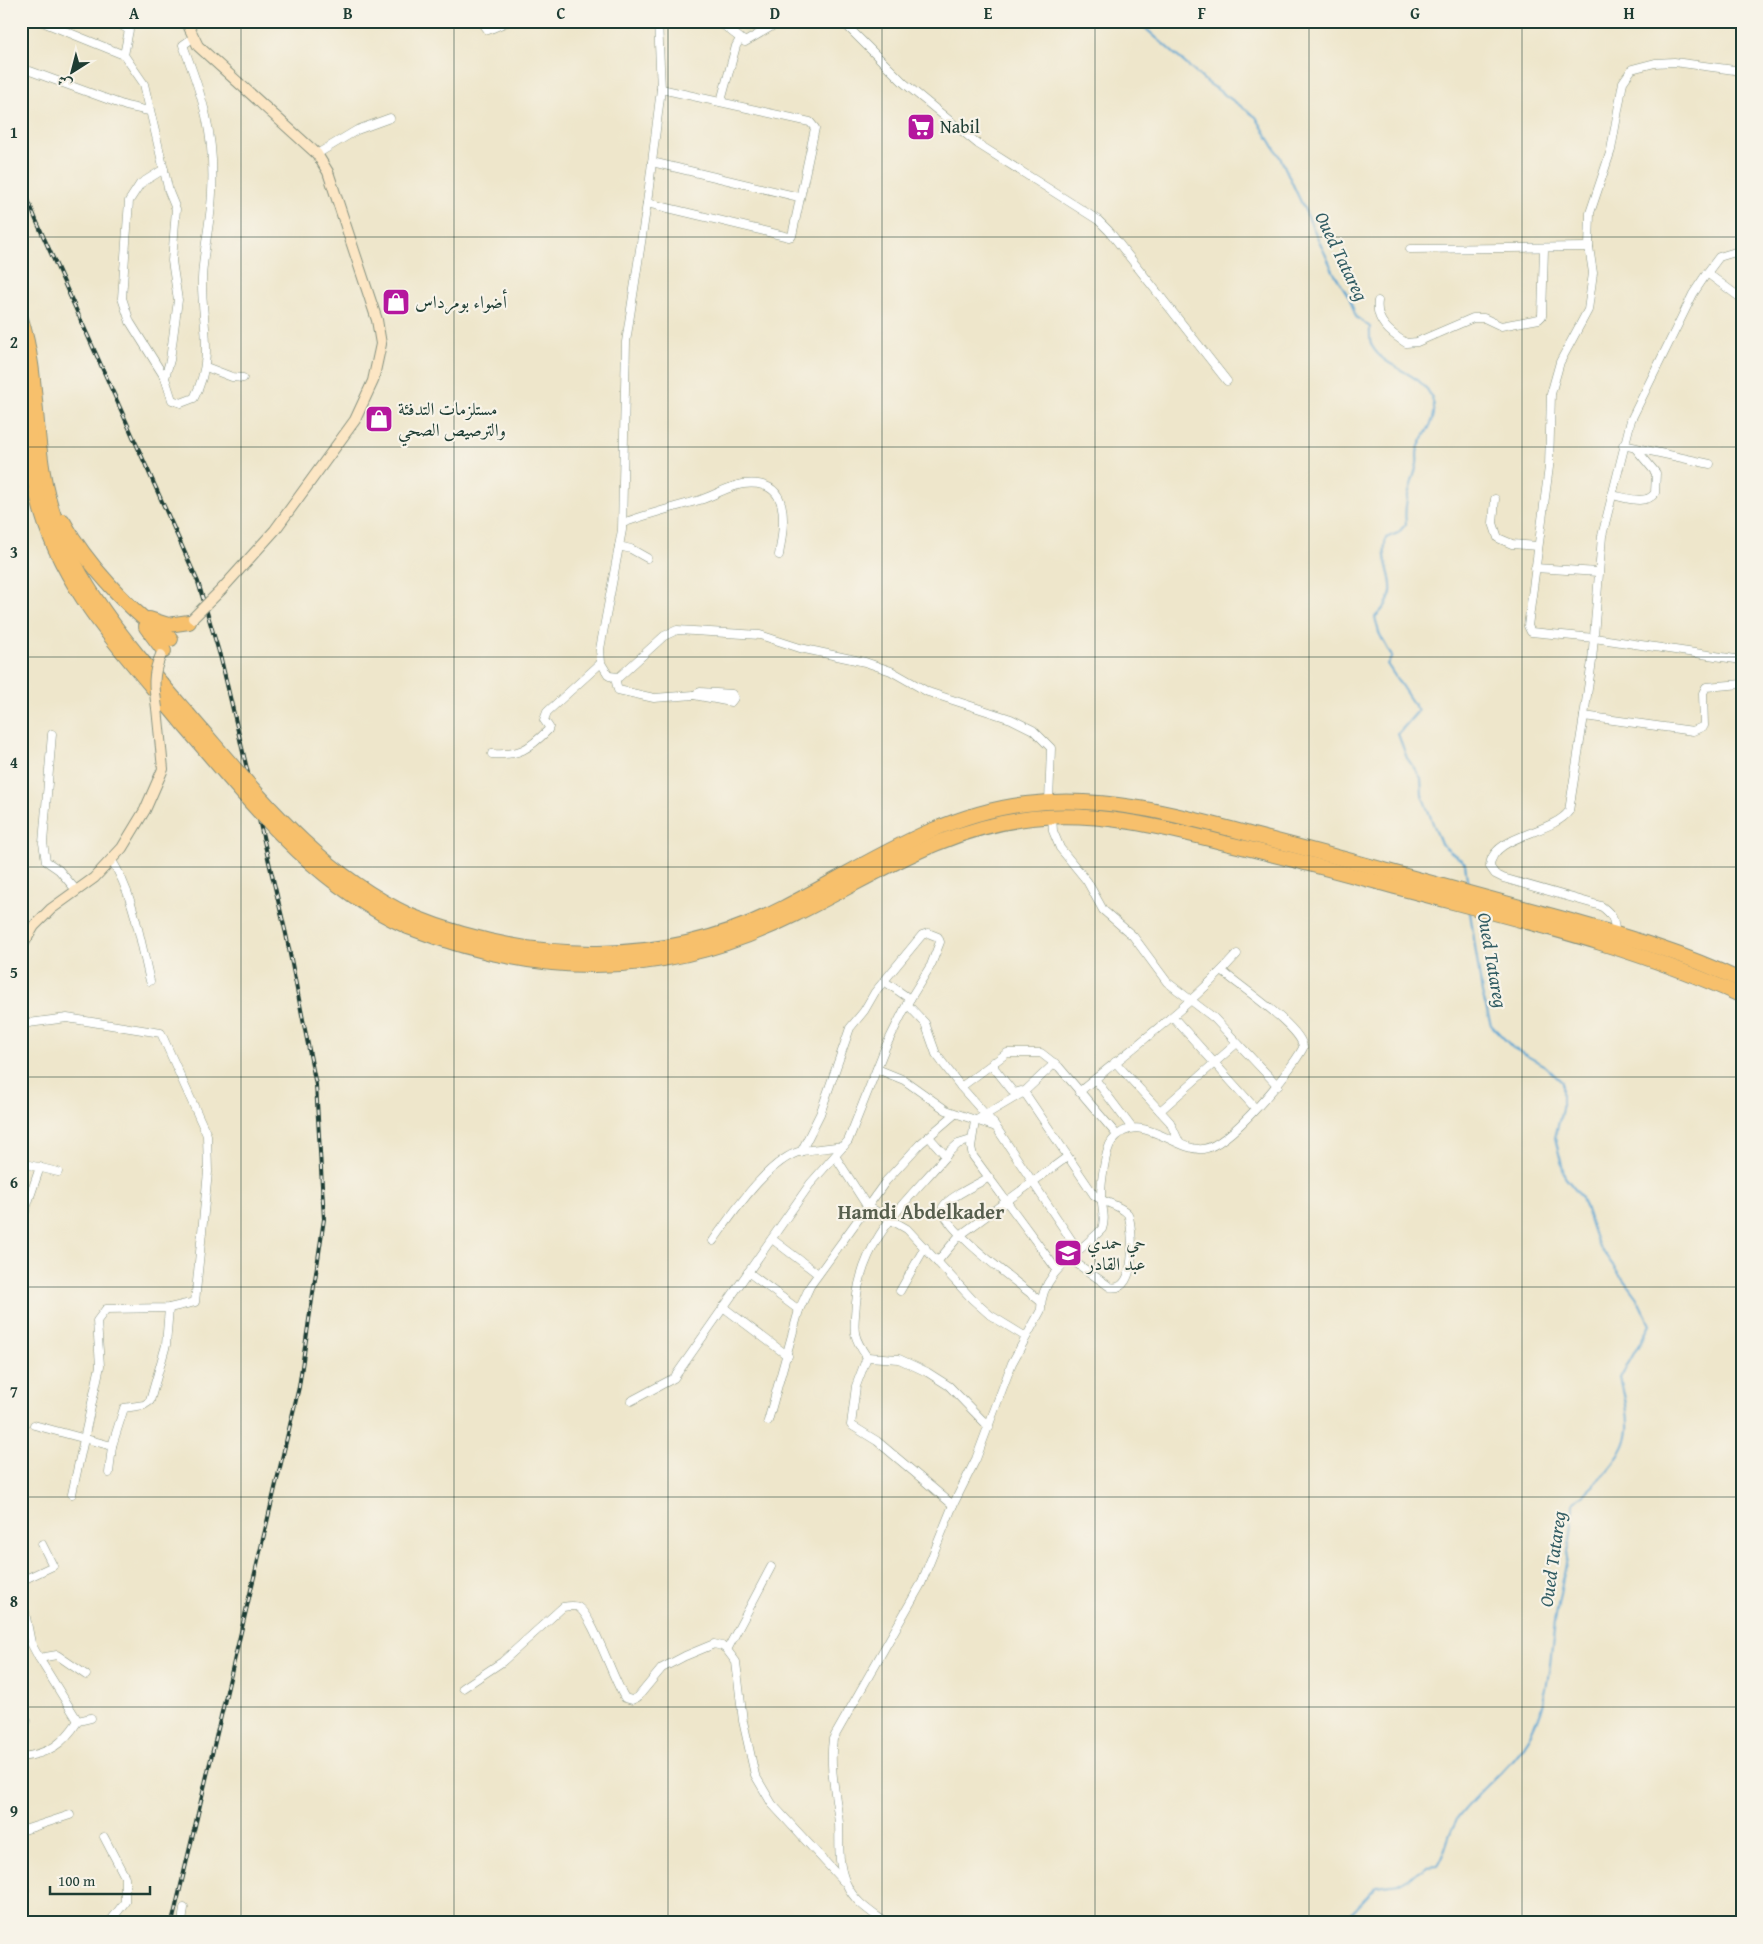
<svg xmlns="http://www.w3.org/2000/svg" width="1763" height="1944" font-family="'Gentium Book Plus',Amiri,serif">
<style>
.built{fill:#dfddbb}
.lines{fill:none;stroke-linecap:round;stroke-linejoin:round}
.stream{stroke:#5ba4d2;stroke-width:2}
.street-casing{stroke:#869280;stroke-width:9}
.secondary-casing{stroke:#869280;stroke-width:12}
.highway-casing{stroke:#869280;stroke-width:16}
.street{stroke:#fff;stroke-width:8}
.secondary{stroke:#fce6c4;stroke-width:10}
.highway{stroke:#f7c06c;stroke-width:14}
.rail-casing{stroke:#1f3d34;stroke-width:4}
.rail{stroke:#f7f3e8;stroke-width:2;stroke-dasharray:5.5;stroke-linecap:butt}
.secondary-bridge-casing{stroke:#869280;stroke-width:12;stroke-linecap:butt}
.highway-bridge-casing{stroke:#869280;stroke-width:16;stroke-linecap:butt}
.secondary-bridge{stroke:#fce6c4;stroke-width:10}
.highway-bridge{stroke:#f7c06c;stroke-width:14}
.grid{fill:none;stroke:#1f3d34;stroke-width:1;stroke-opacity:0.55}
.labels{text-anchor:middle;stroke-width:4.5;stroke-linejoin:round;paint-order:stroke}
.poi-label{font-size:18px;fill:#1f3d34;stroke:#f7f3e8;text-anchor:start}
.water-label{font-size:19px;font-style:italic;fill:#315c63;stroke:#f7f3e8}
.quarter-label{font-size:20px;font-weight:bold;fill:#575f4e;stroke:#f7f3e8}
.neatline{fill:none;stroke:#1f3d34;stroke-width:2}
.grid-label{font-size:16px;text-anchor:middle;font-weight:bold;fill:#1f3d34}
</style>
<rect width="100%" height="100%" fill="#f7f3e8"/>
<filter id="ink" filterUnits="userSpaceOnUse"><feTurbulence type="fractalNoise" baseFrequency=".02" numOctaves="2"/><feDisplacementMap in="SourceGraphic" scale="10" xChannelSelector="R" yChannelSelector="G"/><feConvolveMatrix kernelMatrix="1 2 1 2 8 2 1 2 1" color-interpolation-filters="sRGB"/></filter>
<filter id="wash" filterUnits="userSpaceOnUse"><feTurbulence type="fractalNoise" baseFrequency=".0096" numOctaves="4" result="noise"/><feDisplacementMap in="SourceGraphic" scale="20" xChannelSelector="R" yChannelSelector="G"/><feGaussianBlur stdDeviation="1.12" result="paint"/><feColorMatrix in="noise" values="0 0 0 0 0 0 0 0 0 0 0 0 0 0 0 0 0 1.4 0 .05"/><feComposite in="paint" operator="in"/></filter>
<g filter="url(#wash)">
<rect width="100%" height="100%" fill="#eee6cb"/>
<path class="built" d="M730,21H767L746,35Z"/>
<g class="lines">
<g class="stream">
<path d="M1142,21L1144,27L1204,80L1256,117L1281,159L1334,273L1349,297L1356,317L1370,327C1370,332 1369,341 1372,346C1385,370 1421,371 1432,398C1440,421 1424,431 1418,449C1416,453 1418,459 1417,464C1412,486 1403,500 1406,524L1398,533L1386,538C1378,572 1409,587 1375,617L1379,633L1392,657L1387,664L1418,711L1398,734L1407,758L1421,778L1422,795L1441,844L1465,863L1468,887"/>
<path d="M1335,1923L1344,1920L1377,1886L1399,1883L1426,1867L1437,1866C1447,1851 1447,1833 1458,1818C1481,1787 1514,1766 1532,1731C1550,1695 1550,1655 1556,1616C1562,1579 1573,1541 1573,1504C1592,1488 1626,1457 1628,1431C1629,1413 1624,1395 1620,1378L1650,1325L1637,1298L1598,1245L1582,1198L1565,1177L1555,1138L1562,1109V1082L1545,1066L1513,1048L1491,1025L1482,993L1470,912"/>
</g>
</g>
</g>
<g filter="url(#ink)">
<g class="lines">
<defs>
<g id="street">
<path d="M40,21L124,55"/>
<path d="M114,21L129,30L124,55L144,84L169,192L176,209L172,261L178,300L170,360L165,378"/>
<path d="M481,21L488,30L509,21"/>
<path d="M658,21L661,89L647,203L626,342L622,530L600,649L601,663L609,676L619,677L664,636L677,630L760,635L800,648L865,662L891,671L928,692L1011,719L1033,730L1051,748L1049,802"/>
<path d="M718,21L745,42L781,21"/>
<path d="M842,21L904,83L978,144L1098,220L1109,231L1227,381"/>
<path d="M30,71L126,106L149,111"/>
<path d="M1742,71L1674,62L1655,63L1632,69L1623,82L1611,150L1590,213L1589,247L1593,273L1588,310L1560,362L1551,394L1549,467L1528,626L1531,632L1594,638L1742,660"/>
<path d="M721,101L736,46L740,39"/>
<path d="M317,154L357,130L390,118"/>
<path d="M652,162L799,197"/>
<path d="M164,169L140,184L129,201L122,298L130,322L165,378L172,400L181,403L194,398C216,356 201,323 202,279C203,250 211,222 212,192C215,134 203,98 183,45L194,37"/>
<path d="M647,203L789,237L792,236L815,128L810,122L661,89"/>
<path d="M1410,249L1589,247"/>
<path d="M1742,250L1719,257L1707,273L1693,294L1631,420L1602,536L1592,661L1584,716L1693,731L1704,726L1703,693L1706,687L1742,684"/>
<path d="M1707,273L1742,299"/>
<path d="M1378,301C1375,321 1390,333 1406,343L1417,342L1473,318H1484L1501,326L1539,319L1542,316L1544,249"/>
<path d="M206,367L232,377L243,378"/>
<path d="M1623,445L1710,464"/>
<path d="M1612,495C1624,497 1646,506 1655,493L1656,473L1636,449"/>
<path d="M1495,499L1493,523L1498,538L1512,544L1538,546"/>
<path d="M623,523C648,514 674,507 700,500C714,496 728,486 743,484C793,478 784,524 779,555"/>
<path d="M619,546L631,549L647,558"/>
<path d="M1535,568L1598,572"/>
<path d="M615,678L618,690L654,698L694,695"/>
<path d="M700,692L732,694L734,698L731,702L694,695Z"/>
<path d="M1584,716L1569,811C1553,834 1490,835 1490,867L1495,874L1503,878L1601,906C1612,914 1615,919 1615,933"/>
<path d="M52,734L43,843L46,861L59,870L76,890"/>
<path d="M492,754C519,756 529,749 548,730L549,727L544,720L547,712L601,663"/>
<path d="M1052,817L1053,831L1060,848L1087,881L1103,910L1133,936L1167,982L1214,1018L1278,1086"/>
<path d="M111,859C134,895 140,940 150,981"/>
<path d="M884,981L910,999"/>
<path d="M907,1004L925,1023L936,1054L961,1087L994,1124L1078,1250"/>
<path d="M1173,1017L1255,1108"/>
<path d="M21,1024L67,1018L161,1033L207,1135L208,1172L195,1302L169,1308L106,1309L97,1321L100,1366L72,1494"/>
<path d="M993,1062L995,1069L1014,1093L1021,1091L1027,1096L1094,1195C1105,1204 1119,1204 1128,1214C1133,1228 1138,1294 1110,1287L1069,1258"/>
<path d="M1115,1062L1170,1122L1179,1142"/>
<path d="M1055,1063L1024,1092L975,1121L971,1147L973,1156L1057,1270"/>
<path d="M877,1069L904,1080L946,1110L996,1127"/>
<path d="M1095,1079L1132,1128"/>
<path d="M961,1087L1007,1053H1041L1059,1067L1117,1135"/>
<path d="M1079,1092C1133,1047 1190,1007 1237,954"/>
<path d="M1160,1111L1237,1043"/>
<path d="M929,1137L946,1156"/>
<path d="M835,1156L867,1206L907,1229L972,1299L990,1315L1026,1337"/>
<path d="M21,1163L58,1172"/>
<path d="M988,1178C979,1183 946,1199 943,1207C937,1225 1025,1288 1040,1301"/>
<path d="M21,1223L40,1167"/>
<path d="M772,1239L818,1274"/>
<path d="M713,1241C731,1216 769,1158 802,1151C815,1149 830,1148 844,1146"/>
<path d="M937,1262L959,1236L1067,1157"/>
<path d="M748,1272L799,1310"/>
<path d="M900,1291L925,1247"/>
<path d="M723,1307L788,1356"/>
<path d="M867,1357L899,1359L927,1372L949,1386L989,1427"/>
<path d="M631,1401L674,1378L810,1184L848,1141L885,1048L907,1004L931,965L940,942L938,937L928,933L922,935L875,992L864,1011L850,1028L820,1114L801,1152"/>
<path d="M768,1421L799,1310L810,1286L886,1181L920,1144L955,1114"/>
<path d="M34,1425L112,1446"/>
<path d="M109,1473L112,1446L124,1408L144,1405L150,1401L166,1345L169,1308"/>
<path d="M953,1505L877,1441L851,1425L856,1386L867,1357C851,1334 854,1330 856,1303C862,1236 909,1200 949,1152L958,1144L971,1140"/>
<path d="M21,1581L53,1566L42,1544"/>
<path d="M21,1592L31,1643L39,1658L57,1655L86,1675"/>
<path d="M727,1650L771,1567"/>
<path d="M39,1658L78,1721L91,1718"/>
<path d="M463,1688L502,1662L563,1607C568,1606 574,1605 578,1607C593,1616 613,1680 625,1698L632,1700L638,1697L662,1668L685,1656L714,1644L722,1646L727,1650L736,1662L743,1721L755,1775L772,1804L843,1881"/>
<path d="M21,1709L27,1721"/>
<path d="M21,1757C49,1754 63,1744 78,1721"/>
<path d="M21,1831L70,1815"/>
<path d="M104,1837L125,1877V1902L109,1923"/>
<path d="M21,1891L25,1890"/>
<path d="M182,1923L184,1908"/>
<path d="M886,1923C870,1911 854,1902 846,1883C837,1863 840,1844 839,1823C836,1795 829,1767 833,1739L921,1584L953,1505L976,1459L1012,1363L1041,1310C1040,1272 1080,1253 1102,1229C1106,1219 1102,1207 1101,1196C1101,1184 1105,1150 1112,1141C1139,1107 1175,1152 1203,1149C1230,1146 1290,1072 1303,1048C1304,1029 1238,985 1222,971"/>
</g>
<g id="secondary">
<path d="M186,21L198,46L317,154L328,172L377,320L381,344L373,381L355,420L275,530L221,590"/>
<path d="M21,948L34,926L51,909L94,878L122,848L145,810L163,769L157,708"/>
</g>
<g id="highway">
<path d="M21,319C37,369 34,422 43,473C59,569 127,644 188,714"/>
<path d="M21,362C30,407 27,453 38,498C58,587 126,654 182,723"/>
<path d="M63,521C85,562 132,614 171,639"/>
<path d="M149,619L168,625L189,622"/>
<path d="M146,627L164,651"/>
<path d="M411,916C531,965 666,968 783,908C862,868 935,815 1026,804C1102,794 1180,815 1253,835C1300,847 1348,860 1395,873C1451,888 1507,903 1564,919C1624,936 1684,953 1742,981"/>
<path d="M408,927C541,979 664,980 794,915C874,876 939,829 1032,818C1096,811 1163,827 1225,843C1277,855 1329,869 1381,883C1502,916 1627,943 1742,996"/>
</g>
</defs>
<use href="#street" class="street-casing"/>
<use href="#secondary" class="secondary-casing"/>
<use href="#highway" class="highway-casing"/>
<use href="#street" class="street"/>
<use href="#secondary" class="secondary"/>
<use href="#highway" class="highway"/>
<defs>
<path id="rail" d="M21,182L36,220L198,582L221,659L286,934L316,1085L324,1219L299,1387L172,1923"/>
</defs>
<use href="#rail" class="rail-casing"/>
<use href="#rail" class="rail"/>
<defs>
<g id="secondary-bridge">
<path d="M193,618L221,590"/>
<path d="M157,708C154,688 152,674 161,655"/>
</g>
<g id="highway-bridge">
<path d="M188,714C256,792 315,871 411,916"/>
<path d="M182,723C250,801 310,882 408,927"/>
</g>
</defs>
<use href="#secondary-bridge" class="secondary-bridge-casing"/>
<use href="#highway-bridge" class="highway-bridge-casing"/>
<use href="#secondary-bridge" class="secondary-bridge"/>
<use href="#highway-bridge" class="highway-bridge"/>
</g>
</g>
<path class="grid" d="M241,21V1923M454,21V1923M668,21V1923M882,21V1923M1095,21V1923M1309,21V1923M1522,21V1923M21,237H1742M21,447H1742M21,657H1742M21,867H1742M21,1077H1742M21,1287H1742M21,1497H1742M21,1707H1742"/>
<defs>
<symbol id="supermarket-square" viewBox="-11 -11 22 22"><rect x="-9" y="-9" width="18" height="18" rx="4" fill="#b5179e" stroke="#f7f3e8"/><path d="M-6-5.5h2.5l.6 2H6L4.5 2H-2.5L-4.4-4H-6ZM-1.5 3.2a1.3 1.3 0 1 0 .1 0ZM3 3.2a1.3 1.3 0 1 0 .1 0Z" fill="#fff"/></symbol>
<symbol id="shop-square" viewBox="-11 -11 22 22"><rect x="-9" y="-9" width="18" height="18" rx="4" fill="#b5179e" stroke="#f7f3e8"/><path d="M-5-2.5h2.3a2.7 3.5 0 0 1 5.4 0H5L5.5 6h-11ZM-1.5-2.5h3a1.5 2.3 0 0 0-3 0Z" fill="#fff"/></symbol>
<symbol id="school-square" viewBox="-11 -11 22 22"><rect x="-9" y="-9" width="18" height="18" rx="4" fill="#b5179e" stroke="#f7f3e8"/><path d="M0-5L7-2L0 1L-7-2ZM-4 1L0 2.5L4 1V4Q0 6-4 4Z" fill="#fff"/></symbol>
</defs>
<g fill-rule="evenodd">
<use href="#supermarket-square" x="905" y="111" width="32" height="32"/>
<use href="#shop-square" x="380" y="286" width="32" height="32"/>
<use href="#shop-square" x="363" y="403" width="32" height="32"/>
<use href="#school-square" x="1052" y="1237" width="32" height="32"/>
</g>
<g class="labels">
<g class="poi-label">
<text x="940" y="133">Nabil</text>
<text x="415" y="308">أضواء بومرداس</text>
<text x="398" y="415">مستلزمات التدفئة<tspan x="398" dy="21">والترصيص الصحي</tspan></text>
<text x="1087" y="1249">حي حمدي<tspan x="1087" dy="21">عبد القادر</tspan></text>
</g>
<g class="water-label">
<text transform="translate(1342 256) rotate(64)" y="7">Oued Tatareg</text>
<text transform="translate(1493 960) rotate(80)" y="7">Oued Tatareg</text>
<text transform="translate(1552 1559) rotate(-82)" y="7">Oued Tatareg</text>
</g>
<g class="quarter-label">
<text x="921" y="1219">Hamdi Abdelkader</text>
</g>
</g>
<rect width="1763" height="1944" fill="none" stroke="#f7f3e8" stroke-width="55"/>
<g transform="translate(72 72) rotate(216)" stroke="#f7f3e8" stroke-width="4" paint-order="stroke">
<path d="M0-4L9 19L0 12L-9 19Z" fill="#1f3d34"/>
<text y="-8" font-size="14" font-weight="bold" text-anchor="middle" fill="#1f3d34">ش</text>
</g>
<path d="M50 1886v8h100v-8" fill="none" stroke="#1f3d34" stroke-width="2.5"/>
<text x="58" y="1886" font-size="15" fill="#1f3d34" stroke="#f7f3e8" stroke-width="4" paint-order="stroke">100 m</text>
<rect x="28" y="28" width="1708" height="1888" class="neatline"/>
<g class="grid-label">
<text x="134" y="19">A</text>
<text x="348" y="19">B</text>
<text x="561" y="19">C</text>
<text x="775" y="19">D</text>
<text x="988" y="19">E</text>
<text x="1202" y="19">F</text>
<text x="1415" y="19">G</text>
<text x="1629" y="19">H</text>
<text x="14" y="138">1</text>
<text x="14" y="348">2</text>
<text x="14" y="558">3</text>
<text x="14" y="768">4</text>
<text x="14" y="978">5</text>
<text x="14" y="1188">6</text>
<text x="14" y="1397">7</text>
<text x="14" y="1607">8</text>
<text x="14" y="1817">9</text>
</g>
</svg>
